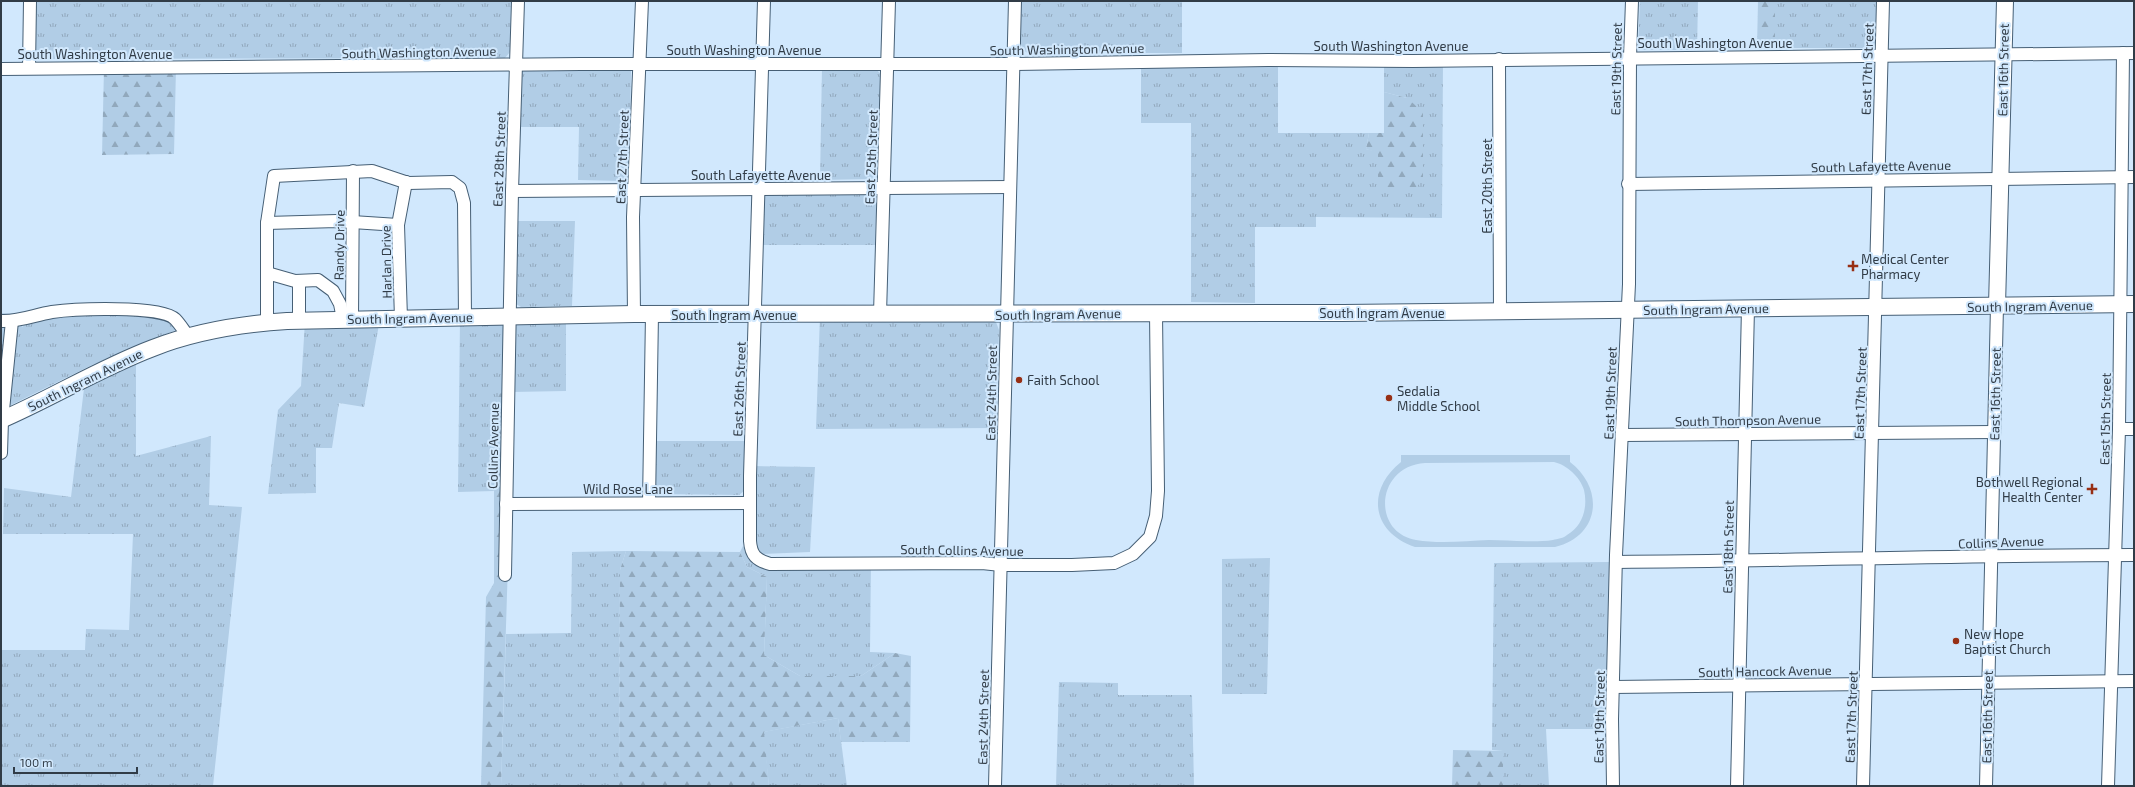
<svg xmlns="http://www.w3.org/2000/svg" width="2135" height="787" font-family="'Exo 2',sans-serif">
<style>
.grass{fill:url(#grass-tufts)}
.forest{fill:url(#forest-firs)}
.pitch{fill:#b1cde6;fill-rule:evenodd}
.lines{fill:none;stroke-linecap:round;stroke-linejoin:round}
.minor-casing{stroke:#465f75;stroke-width:14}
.major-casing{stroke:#465f75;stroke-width:18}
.minor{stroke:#fff;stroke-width:12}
.major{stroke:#fff;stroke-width:16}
.poi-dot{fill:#972f14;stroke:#d1e8fd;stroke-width:1.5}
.labels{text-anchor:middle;stroke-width:4;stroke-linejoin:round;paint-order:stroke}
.street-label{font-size:13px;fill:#313c47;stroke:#d1e8fd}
.poi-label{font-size:13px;fill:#313c47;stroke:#d1e8fd;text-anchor:start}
</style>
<defs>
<pattern id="grass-tufts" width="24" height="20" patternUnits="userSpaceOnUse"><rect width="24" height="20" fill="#b1cde6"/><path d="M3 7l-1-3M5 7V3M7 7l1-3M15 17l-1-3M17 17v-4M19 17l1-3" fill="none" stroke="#91a8bc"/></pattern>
<pattern id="forest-firs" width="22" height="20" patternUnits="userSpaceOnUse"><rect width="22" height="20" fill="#b1cde6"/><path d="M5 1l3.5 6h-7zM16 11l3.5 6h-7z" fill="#91a8bc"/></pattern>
</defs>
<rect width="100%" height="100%" fill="#d1e8fd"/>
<g class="grass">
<path d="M32,1H511L510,52L505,58L44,59L32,49Z"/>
<path d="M1019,1H1182V53H1028L1024,51L1017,37Z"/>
<path d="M1640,1H1698L1697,50H1642L1638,46Z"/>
<path d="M1775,1H1878L1877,43L1873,48H1775Z"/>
<path d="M1384,60L1443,61L1442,218L1316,217V227H1255V303L1191,302V123H1141V64L1278,62V133H1369L1366,149L1378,152V189L1407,98L1384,92Z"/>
<path d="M628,66L631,71L629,176L624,181L578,180L579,127H518L519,70Z"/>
<path d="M822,67L876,68L880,74L879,175L874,179L820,180Z"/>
<path d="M762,189H877L875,245H761Z"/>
<path d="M515,221H575L572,306L521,307L516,304Z"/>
<path d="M62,312L171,317L176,330L92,365L1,410V313L22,314V327L34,319Z"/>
<path d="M820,315L991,316L996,322L999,330L996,428L816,429Z"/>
<path d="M566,317V391L512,392L513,323Z"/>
<path d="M380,319L364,407L339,403L332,448H316V493L268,494L278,410L301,386L305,321Z"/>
<path d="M460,319L503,321L505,329L502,391L498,397L494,491L458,492Z"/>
<path d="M136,355V456L211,436L209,505L242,507L213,786H1V650H85L86,629L129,630L133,534H3L4,488L71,497L85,380Z"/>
<path d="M653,441H746L744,491L739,495L655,494L652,490Z"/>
<path d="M753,466L815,467L810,552L763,554L754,551Z"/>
<path d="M743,546L752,558L871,561L870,652L895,653L861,676H800L764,655L767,577L747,567L740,552Z"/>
<path d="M626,551L620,570L619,786H501L506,634L571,633L572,552Z"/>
<path d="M1270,558L1267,694H1222V559Z"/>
<path d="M1611,562L1606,729H1546L1549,786H1503V751L1492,750L1494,563Z"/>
<path d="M1059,682L1118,683V695H1192L1194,786H1056Z"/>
<path d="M838,718L847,786H769L763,732Z"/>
</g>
<g class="forest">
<path d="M1758,1H1775V48H1757Z"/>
<path d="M104,68H176L174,154L102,155Z"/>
<path d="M1384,92L1407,98L1423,112V179L1416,188L1378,190V153L1366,149L1369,133H1384Z"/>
<path d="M502,391L505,398L508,562L501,786H481L486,597L494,583V491L498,397Z"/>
<path d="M626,551L740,552L747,567L767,577L764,655L800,676H861L895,653L911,656L910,742H841L838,718L764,732L769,786H619L620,570Z"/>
<path d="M1453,750L1503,751V786H1452Z"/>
</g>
<path class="pitch" d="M1401,455H1570V462C1605,489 1600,536 1555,547H1415C1371,532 1366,490 1401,462ZM1554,462C1567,465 1580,477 1584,490C1588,507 1583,526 1567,535C1564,538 1557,539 1553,540C1533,543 1510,540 1489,540C1466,541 1439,544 1416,540C1371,532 1376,466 1425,463Z"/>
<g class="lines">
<defs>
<g id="minor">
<path d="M764,1L750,476V541C751,555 756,560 770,564L982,563L1001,565H1072L1114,563L1133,554L1150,537L1156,516L1158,491L1156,313"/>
<path d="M1499,59L1500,312"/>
<path d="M29,68L30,1"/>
<path d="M1,69L581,64H1013L1268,60L1413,61L2134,53"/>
<path d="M1628,184L2134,177"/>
<path d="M512,191L1010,187"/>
<path d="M267,223L337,221L398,225"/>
<path d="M267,273L295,281L318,280L333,291L340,304L343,319"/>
<path d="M299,281V320"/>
<path d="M634,314L633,217L642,1"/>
<path d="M880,314L889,1"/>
<path d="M401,318L398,225L406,182"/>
<path d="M352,319L353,171"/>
<path d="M1,321C19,322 34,315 52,312C73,309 161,305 175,319C180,324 184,331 188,336"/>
<path d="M267,322V223L274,176L372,171L408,183L452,182L460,188L464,203L465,317"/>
<path d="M2119,429H2134"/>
<path d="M1623,435L1994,432"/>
<path d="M1,453L2,420L12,321"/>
<path d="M649,503L652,314"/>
<path d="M506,504L750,503"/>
<path d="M1616,562C1789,561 1961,555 2134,555"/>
<path d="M505,575L512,191L518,1"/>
<path d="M1613,687L2134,681"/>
<path d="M995,786L1015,1"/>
<path d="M1613,786L1612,719L1616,555L1629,284L1630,57L1632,1"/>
<path d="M1737,786L1748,308"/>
<path d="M1863,786L1883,1"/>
<path d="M1986,786L1997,306"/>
<path d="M2108,786L2119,429L2123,53"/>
</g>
<g id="major">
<path d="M1997,306L2005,1"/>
<path d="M1,420C52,398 100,368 153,348C196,331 241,324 287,321L634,314L1343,313L2134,304"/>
</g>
</defs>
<use href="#minor" class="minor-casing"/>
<use href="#major" class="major-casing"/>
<use href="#minor" class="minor"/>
<use href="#major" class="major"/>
</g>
<g class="poi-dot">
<path d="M1851 260h4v4h4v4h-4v4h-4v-4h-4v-4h4z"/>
<circle cx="1019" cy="380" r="4"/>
<circle cx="1389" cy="398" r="4"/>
<path d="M2090 483h4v4h4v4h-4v4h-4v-4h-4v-4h4z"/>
<circle cx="1956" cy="641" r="4"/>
</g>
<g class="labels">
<g class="street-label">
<text x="1715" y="48">South Washington Avenue</text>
<text x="1391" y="51">South Washington Avenue</text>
<text transform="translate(1067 49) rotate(-1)" y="5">South Washington Avenue</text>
<text x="744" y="55">South Washington Avenue</text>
<text transform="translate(419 52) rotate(-1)" y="5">South Washington Avenue</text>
<text x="95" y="59">South Washington Avenue</text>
<text transform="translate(1616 69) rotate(-89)" y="5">East 19th Street</text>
<text transform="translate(1867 69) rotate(-88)" y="5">East 17th Street</text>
<text transform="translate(2003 70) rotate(-89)" y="5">East 16th Street</text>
<text transform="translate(622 157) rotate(-88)" y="5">East 27th Street</text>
<text transform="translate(871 157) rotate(-88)" y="5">East 25th Street</text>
<text transform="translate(499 159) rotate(-88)" y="5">East 28th Street</text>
<text transform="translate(1881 166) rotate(-1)" y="5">South Lafayette Avenue</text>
<text x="761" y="180">South Lafayette Avenue</text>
<text transform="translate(1487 186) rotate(-90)" y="5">East 20th Street</text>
<text transform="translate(339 245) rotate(-89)" y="5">Randy Drive</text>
<text transform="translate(386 262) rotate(-91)" y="5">Harlan Drive</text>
<text transform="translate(2030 306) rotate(-1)" y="5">South Ingram Avenue</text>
<text transform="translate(1706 309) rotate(-1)" y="5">South Ingram Avenue</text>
<text x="1382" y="318">South Ingram Avenue</text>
<text transform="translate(1058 314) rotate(-1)" y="5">South Ingram Avenue</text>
<text x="734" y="320">South Ingram Avenue</text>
<text transform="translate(410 318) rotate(-1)" y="5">South Ingram Avenue</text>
<text transform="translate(85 380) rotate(-26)" y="5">South Ingram Avenue</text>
<text transform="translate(739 389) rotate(-88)" y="5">East 26th Street</text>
<text transform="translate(991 393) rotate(-89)" y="5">East 24th Street</text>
<text transform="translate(1610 393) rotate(-88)" y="5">East 19th Street</text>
<text transform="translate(1860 393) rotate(-88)" y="5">East 17th Street</text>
<text transform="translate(1995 394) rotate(-89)" y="5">East 16th Street</text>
<text transform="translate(2105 419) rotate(-89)" y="5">East 15th Street</text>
<text transform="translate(1748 420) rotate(-1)" y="5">South Thompson Avenue</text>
<text transform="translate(493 446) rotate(-89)" y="5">Collins Avenue</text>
<text x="628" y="494">Wild Rose Lane</text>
<text transform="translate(2001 542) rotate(-2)" y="5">Collins Avenue</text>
<text transform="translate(1728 547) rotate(-89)" y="5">East 18th Street</text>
<text transform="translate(962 550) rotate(1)" y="5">South Collins Avenue</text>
<text transform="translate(1765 671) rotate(-1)" y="5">South Hancock Avenue</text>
<text transform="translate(983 717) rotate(-89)" y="5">East 24th Street</text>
<text transform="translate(1599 717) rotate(-89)" y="5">East 19th Street</text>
<text transform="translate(1851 717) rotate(-88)" y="5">East 17th Street</text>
<text transform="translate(1987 717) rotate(-89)" y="5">East 16th Street</text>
</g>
<g class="poi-label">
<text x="1861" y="264">Medical Center<tspan x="1861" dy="15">Pharmacy</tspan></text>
<text x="1027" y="385">Faith School</text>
<text x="1397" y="396">Sedalia<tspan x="1397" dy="15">Middle School</tspan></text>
<text x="2083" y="487" text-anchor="end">Bothwell Regional<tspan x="2083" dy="15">Health Center</tspan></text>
<text x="1964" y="639">New Hope<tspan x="1964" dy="15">Baptist Church</tspan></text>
</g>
</g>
<rect width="2135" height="787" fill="none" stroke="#313c47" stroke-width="4"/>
<path d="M14 767v6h123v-6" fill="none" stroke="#313c47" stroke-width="2"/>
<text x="20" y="767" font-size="12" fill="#313c47" stroke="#d1e8fd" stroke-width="3" paint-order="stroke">100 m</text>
</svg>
